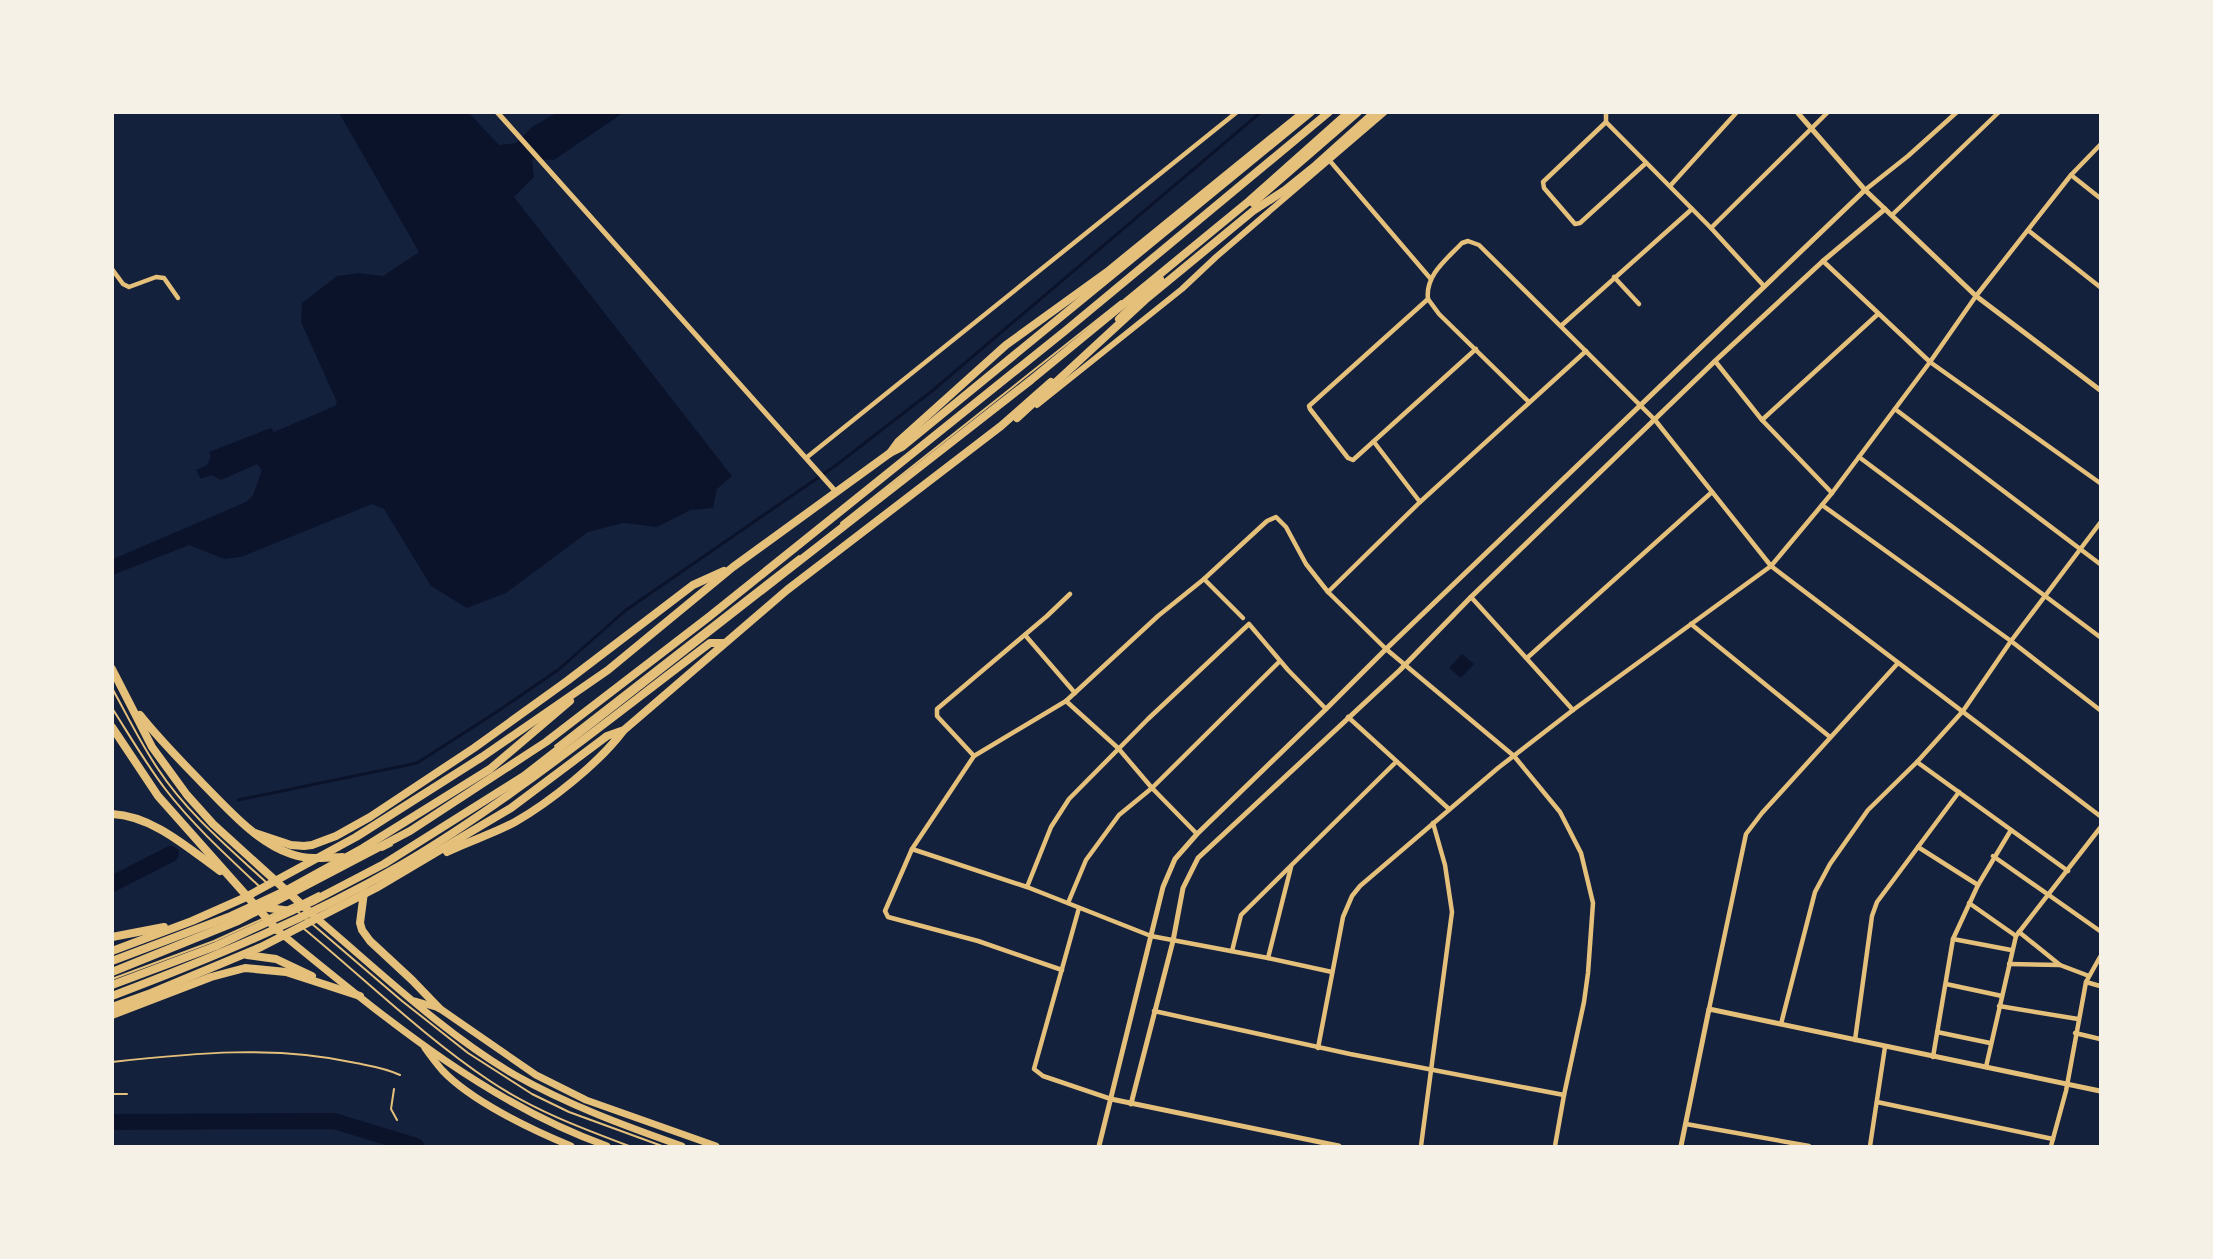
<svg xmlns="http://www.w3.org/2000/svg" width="2213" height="1259" font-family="'Public Sans',sans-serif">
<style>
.water{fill:#0b132b}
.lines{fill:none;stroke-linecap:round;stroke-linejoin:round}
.stream{stroke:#0b132b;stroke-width:3}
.river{stroke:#0b132b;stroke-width:16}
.service{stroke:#e5c07b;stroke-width:2}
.minor{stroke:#e5c07b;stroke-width:4.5}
.tertiary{stroke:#e5c07b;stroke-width:5}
.secondary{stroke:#e5c07b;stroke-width:6}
.primary{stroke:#e5c07b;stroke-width:7}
.trunk{stroke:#e5c07b;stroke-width:8}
.motorway{stroke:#e5c07b;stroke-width:8}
</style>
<rect width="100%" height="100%" fill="#14213d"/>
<g class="water">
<path d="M339,113H469L499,145L516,143L532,127L556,113H623L554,160L532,159L534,177L514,197L732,476L717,489L713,508L691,510L657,527L623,523L588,532L506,593L467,608L431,586L384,509L372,504L241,557L224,559L189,545L113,575V559L246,502L253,495L262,470L257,464L221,480L211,475L201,479L196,470L207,465L211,456L209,452L271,428L274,432L335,406L337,402L301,322L302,303L337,276L359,273L383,276L419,252Z"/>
<path d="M1462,654L1474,664L1461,678L1449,668Z"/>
</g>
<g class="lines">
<path class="stream" d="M238,800L417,763L495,713L558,670L626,610L835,466L932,391L1261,112"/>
<g class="river">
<path d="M112,884L171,854"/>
<path d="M112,1122L334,1121L416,1146"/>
</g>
<g class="service">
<path d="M841,523L1121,301"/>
<path d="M112,688C127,715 141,744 158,769C187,813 228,847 267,883"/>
<path d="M112,708C130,736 146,764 166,790C193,825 227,856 260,887"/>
<path d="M555,746L799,556"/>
<path d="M382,850L392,845"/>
<path d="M303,901L319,893"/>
<path d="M286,908L297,903"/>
<path d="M297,911L402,1001L468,1053L532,1094L569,1112L662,1146"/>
<path d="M303,928C365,979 423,1036 490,1081C533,1110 581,1128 629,1146"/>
<path d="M112,979L214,941L278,912"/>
<path d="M112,1062C193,1053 276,1045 356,1063C371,1066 386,1068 400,1075"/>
<path d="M394,1089L391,1109L397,1120"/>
<path d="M112,1094H127"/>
</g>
<g class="minor">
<path d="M1606,112V122L1711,228L1764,286"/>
<path d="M1606,122L1543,182L1544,188L1575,224L1580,223L1646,163"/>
<path d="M1330,161L1430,278"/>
<path d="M2071,175L2100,198"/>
<path d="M1670,186L1737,112"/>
<path d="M1865,190L1908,156L1957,112"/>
<path d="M1892,215L1999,112"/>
<path d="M1711,228L1828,112"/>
<path d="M2029,231L2100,287"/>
<path d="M1823,261L1930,362L2100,483"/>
<path d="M112,269L123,284L129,287L156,277L164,278L178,298"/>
<path d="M1614,277L1639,304"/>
<path d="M1428,299C1425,275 1447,259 1462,243L1468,241L1479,245L1655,420L1771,566L2100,816"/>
<path d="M1428,299L1309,406L1310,409L1348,458L1353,460L1476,349"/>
<path d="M1428,299L1439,314L1529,402"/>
<path d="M1562,325L1692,209"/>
<path d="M1715,361L1762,420L1832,493"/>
<path d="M1895,409L2100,564"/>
<path d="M1762,420L1878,314"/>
<path d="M1374,442L1420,502"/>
<path d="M1859,457L2100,637"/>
<path d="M806,458L1237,112"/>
<path d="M1822,505L2011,641L2100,710"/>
<path d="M1204,579L1243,618"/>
<path d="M1328,592L1420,502L1586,351"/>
<path d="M1471,597L1573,710"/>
<path d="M1691,624L1830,737"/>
<path d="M1025,635L1075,693"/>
<path d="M1527,658L1712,492"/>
<path d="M1066,701L1118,748L1152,788L1197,834"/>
<path d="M1348,717L1449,809"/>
<path d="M974,756L937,716V709L1047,616L1070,594"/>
<path d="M1917,762L2068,871"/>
<path d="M1918,847L1978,885"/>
<path d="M912,849L1027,887L1151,936L1268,958L1332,972"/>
<path d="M1993,856L2100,931"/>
<path d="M1027,887L1051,827L1069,799L1148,719L1249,624L1288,670L1326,709"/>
<path d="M1068,903L1086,860L1119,815L1152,788L1280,661"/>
<path d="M1969,903L2016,936"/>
<path d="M1079,908L1034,1069L1043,1076L1111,1099"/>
<path d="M2019,932L2060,965L2089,976"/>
<path d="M1953,939L2011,950"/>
<path d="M1232,951L1241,915L1396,762"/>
<path d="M1268,958L1291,867"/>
<path d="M2009,964L2060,965"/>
<path d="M1062,970L978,941L888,917L885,911L912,849L974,756L1066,701L1158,616L1204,579L1267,521L1276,517L1286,527L1306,564L1328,592L1386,649L1514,756L1560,812L1581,853L1593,903L1588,973L1584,1002L1564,1095L1555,1146"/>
<path d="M2086,982L2100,986"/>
<path d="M1946,984L2002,996"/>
<path d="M1999,1006L2078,1019"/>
<path d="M1709,1009L1746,834L1762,813L1898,663"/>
<path d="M1154,1011L1350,1054L1564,1095"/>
<path d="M1781,1024L1815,892L1830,864L1868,810L1917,762L1963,711L2011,641L2100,523"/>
<path d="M1937,1032L1990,1043"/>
<path d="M2075,1033L2100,1039"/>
<path d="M1855,1040L1872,916L1877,902L1959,792"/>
<path d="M1318,1048L1343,917L1352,896L1360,886L1498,768L1573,710L1771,566L1832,493L1930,362L1976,296L2071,175L2100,145"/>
<path d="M1933,1057L1953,939L1978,885L2011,830"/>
<path d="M1986,1067L2016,936L2100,828"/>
<path d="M1877,1102L2053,1139"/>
<path d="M1686,1124L1809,1146"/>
<path d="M1421,1146L1452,912L1445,865L1433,823"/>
<path d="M1870,1146L1885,1047"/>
<path d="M2051,1146L2066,1091L2086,982L2100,957"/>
</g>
<g class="tertiary">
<path d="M497,112L837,493"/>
<path d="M1797,112L1865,190L1976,296L2100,390"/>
<path d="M1111,1099L1339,1146"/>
<path d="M1131,1104L1173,941L1183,888L1198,858L1400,670L1471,597L1715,361L1823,261L1885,209"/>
<path d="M1099,1146L1163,887L1175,859L1197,834L1326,709L1386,649L1865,190"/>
<path d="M1681,1146L1709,1009L2100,1091"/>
</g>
<path class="secondary" d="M1037,405L1182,289L1216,257L1385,112"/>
<g class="primary">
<path d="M314,916C377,969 444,1034 515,1075C568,1105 625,1126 682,1146"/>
<path d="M277,930C378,1012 483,1102 607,1146"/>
<path d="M415,1001L439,1008L536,1075L586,1100L716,1146"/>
<path d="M425,1048C430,1055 436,1063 442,1070C471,1101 532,1130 571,1146"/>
</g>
<g class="trunk">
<path d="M1253,203L1358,112"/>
<path d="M1119,319L1160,279"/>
<path d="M112,669L152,747L187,795L213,824L311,913"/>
<path d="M140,715C159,739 181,761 202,783C228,809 256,842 291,854C308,860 325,858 342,857"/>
<path d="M112,727L158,796L277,930"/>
<path d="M112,814C153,816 188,848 220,871"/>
<path d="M255,833L291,845L304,846L312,845L336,836L370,817L474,748L567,681L693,585L724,571"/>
<path d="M447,852C469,841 493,834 515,822C550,802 599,763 623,731"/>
<path d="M364,892L360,923L362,930L370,941L412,980L439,1008"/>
<path d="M261,907L291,911"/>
<path d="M112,937L164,927"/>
<path d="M112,951L192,921L244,898L356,837L482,757L608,670L733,567L890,453L902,447L1311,112"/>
<path d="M247,955L276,959L312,976"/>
<path d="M112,961L231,916L285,891L363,848L490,769L570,701"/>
<path d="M112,996C212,958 309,918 401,865C510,801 609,719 710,643H723"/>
<path d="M112,1007L151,993L261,947L376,888L511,808L607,736L624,730L787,590L1001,426L1051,382"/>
<path d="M112,1015L211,977L245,968L286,972L360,996"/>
</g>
<g class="motorway">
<path d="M1017,418L1145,300L1253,211L1285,190L1316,165L1375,112"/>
<path d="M890,453L898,442L1006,345L1107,272L1304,112"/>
<path d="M112,972L238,921L410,831L546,742L710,616L1065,331L1329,112"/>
<path d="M112,985L216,946L315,900L384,864L524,776L1031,380L1249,201L1349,112"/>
</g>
</g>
<rect width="2213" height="1259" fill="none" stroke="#f6f1e7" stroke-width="228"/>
</svg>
